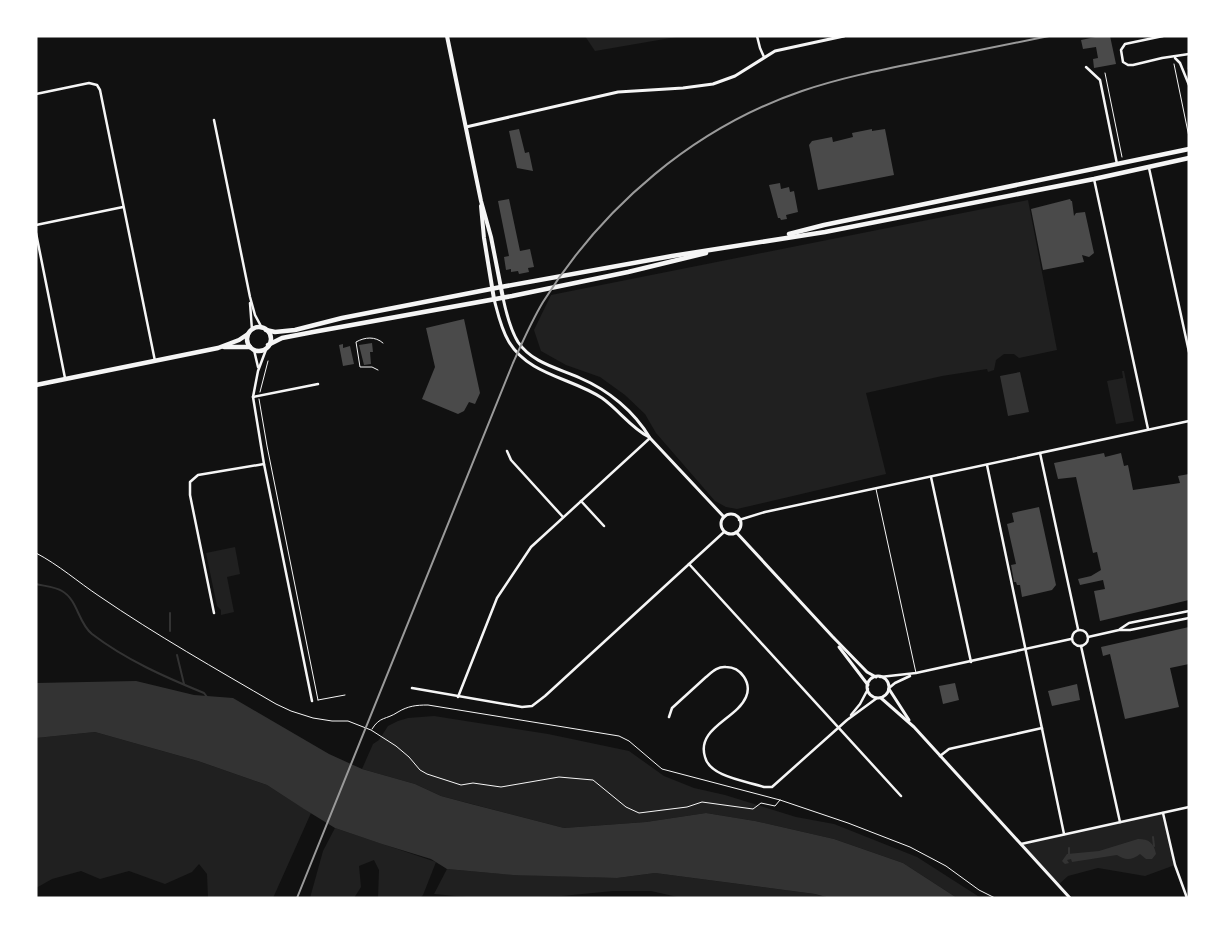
<svg xmlns="http://www.w3.org/2000/svg" width="1225" height="934" font-family="'PT Sans',sans-serif">
<style>
.green{fill:#202020}
.water{fill:#333}
.lines{fill:none;stroke-linecap:round;stroke-linejoin:round}
.stream{stroke:#333;stroke-width:2}
.building{fill:#4a4a4a}
.path{stroke:#f5f5f5;stroke-width:1}
.service{stroke:#f5f5f5;stroke-width:1}
.minor{stroke:#f5f5f5;stroke-width:2.5}
.tertiary{stroke:#f5f5f5;stroke-width:3}
.secondary{stroke:#f5f5f5;stroke-width:4}
.trunk{stroke:#f5f5f5;stroke-width:4.5}
.rail{stroke:#9a9a9a;stroke-width:2}
</style>
<rect width="100%" height="100%" fill="#111"/>
<g class="green">
<path d="M585,36H682L595,51Z"/>
<path d="M1028,200L1057,350L1019,358L1014,354H1004L996,360L994,370L988,372L987,369L942,376L866,393L886,474L737,509L726,507L715,501L656,433L645,414L625,395L600,377L566,365L541,351L534,330L551,295Z"/>
<path d="M1122,371H1124L1134,421L1116,424L1107,381L1123,378Z"/>
<path d="M235,547L240,574L227,577L234,612L221,615V610L217,606L206,553Z"/>
<path d="M434,716L548,734L629,751L664,776L694,788L725,795L796,817L834,824L917,857L981,898H957L903,863L834,839L755,821L706,813L646,822L564,828L441,796L415,784L362,769L373,744L379,740L388,726L398,721L408,718Z"/>
<path d="M95,732L198,761L267,785L311,813L273,898H208L207,874L199,864L192,872L165,884L129,871L100,879L81,871L52,879L36,888V738Z"/>
<path d="M1163,813L1175,865L1145,876L1098,868L1068,876L1058,885L1021,843Z"/>
<path d="M335,828L436,862L423,895L420,898H378L379,870L374,860L359,866L361,887L354,898H310L323,851Z"/>
<path d="M447,869L503,874L617,878L655,873L815,894L830,898H682L651,891H613L562,896L516,898H477L434,894Z"/>
</g>
<g class="water">
<path d="M1020,372L1029,412L1008,416L1000,376Z"/>
<path d="M136,681L194,695L233,698L329,754L362,769L415,784L441,796L471,804L564,828L646,822L706,813L755,821L834,839L903,863L957,898H830L815,894L655,873L617,878L513,875L447,869L431,859L382,844L335,828L304,809L267,785L198,761L95,732L36,738V683Z"/>
<path d="M1138,839C1149,839 1154,843 1156,854L1152,859H1146L1140,854C1132,860 1126,861 1117,855L1072,862L1071,859L1067,860L1069,863L1065,864L1062,861L1067,854L1099,851Z"/>
</g>
<g class="lines">
<g class="stream">
<path d="M36,584C44,586 56,587 62,591C78,600 78,623 92,634C126,660 165,677 204,693L207,697"/>
<path d="M170,613V631"/>
<path d="M177,655L184,684"/>
<path d="M1153,837L1154,846"/>
<path d="M1069,855V848"/>
</g>
</g>
<g class="building">
<path d="M1100,36H1110L1116,64L1094,68L1093,59L1098,58L1096,47L1083,49L1081,40Z"/>
<path d="M519,129L525,153L529,152L533,171L517,168L509,131Z"/>
<path d="M872,129V131L885,129L894,175L818,190L809,145L812,141L832,137L833,142L853,137L852,133Z"/>
<path d="M780,183L781,189L789,187L790,192L794,191L798,212L786,215L787,219L781,220L780,218H778L769,185Z"/>
<path d="M509,199L520,251L530,249L534,267L528,268L529,272L519,274L518,271L511,272V269L506,270L504,257L509,256L498,201Z"/>
<path d="M1070,199L1071,201H1072L1074,216L1076,213L1085,212L1094,253L1089,257L1082,255L1084,262L1043,270L1031,209Z"/>
<path d="M464,319L480,393L475,404L469,402L464,411L458,414L422,399L435,367L426,328Z"/>
<path d="M372,343L373,352H370L371,364L364,365L359,345Z"/>
<path d="M343,344V348L350,346L354,364L343,366L339,345Z"/>
<path d="M1104,453L1105,457L1121,453L1124,466L1128,465L1133,490L1180,483L1178,476L1189,474V600L1100,621L1094,591L1105,589L1103,580L1080,585L1078,579L1091,576L1101,570L1097,552L1093,553L1076,477L1058,479L1054,463Z"/>
<path d="M1039,507L1056,585L1052,590L1022,597L1020,585H1017L1016,582H1014L1011,565L1016,564L1007,524L1014,522L1012,513Z"/>
<path d="M1189,627V664L1170,668L1179,707L1125,719L1110,654L1103,656L1101,647Z"/>
<path d="M955,683L959,700L943,704L939,686Z"/>
<path d="M1077,684L1080,700L1052,706L1048,691Z"/>
</g>
<g class="lines">
<g class="path">
<path d="M1174,64L1189,137"/>
<path d="M1105,73L1122,157"/>
<path d="M260,392L268,361"/>
<path d="M259,399L267,446L318,700"/>
<path d="M36,553C59,565 78,582 99,596C156,635 216,669 276,704L291,711L313,718L332,721H348L371,730L396,746L409,757L420,770L427,774L461,785L473,783L501,787L559,777L593,780L626,807L639,813L687,807L702,802L753,809L761,803L775,806L780,800"/>
<path d="M318,700L345,695"/>
<path d="M372,729C380,716 386,720 398,712C408,706 416,705 428,705L619,736L629,741L662,769L780,800L848,823L910,847L946,866L979,890L995,898"/>
</g>
<g class="service">
<path d="M378,370L372,367H360L356,342C365,337 375,336 383,343"/>
<path d="M876,489L916,673"/>
</g>
<g class="minor">
<path d="M757,36L760,48L764,57"/>
<path d="M1163,36L1125,44L1121,50L1123,62L1128,65H1133L1162,58L1189,54"/>
<path d="M1189,57V69"/>
<path d="M1175,58L1180,63L1189,85"/>
<path d="M1086,67L1100,80L1117,164"/>
<path d="M36,94L89,83L97,85L100,90L155,361"/>
<path d="M214,120L250,297L255,315L262,328"/>
<path d="M1149,168L1189,352"/>
<path d="M1094,179L1148,429"/>
<path d="M36,225L123,207"/>
<path d="M36,233L65,378"/>
<path d="M250,303L252,330"/>
<path d="M267,347L258,371L253,397L264,464L312,701"/>
<path d="M254,350L258,367"/>
<path d="M253,397L318,384"/>
<path d="M507,451L511,460L563,517"/>
<path d="M1040,453L1078,629"/>
<path d="M987,465L1064,834"/>
<path d="M931,477L971,662"/>
<path d="M581,501L604,526"/>
<path d="M739,520L765,512L1189,421"/>
<path d="M689,564L901,796"/>
<path d="M214,613L190,495V482L198,475L264,464"/>
<path d="M1120,629L1129,623L1189,611"/>
<circle cx="1080" cy="638" r="8"/>
<path d="M1088,637L1119,630H1130L1189,618"/>
<path d="M1081,646L1120,822"/>
<path d="M880,677L916,673L1071,639"/>
<path d="M412,688L522,707L532,706L545,696L724,532"/>
<path d="M889,688L895,683L910,676"/>
<path d="M458,697L497,598L531,547L650,438"/>
<path d="M851,715L860,704L868,689"/>
<path d="M669,717L672,708C683,698 695,687 706,677C712,672 718,666 726,667C741,667 752,683 746,697C737,719 696,728 705,757C710,777 746,781 764,787H772L847,720L877,698"/>
<path d="M940,756L949,749L1042,728"/>
<path d="M1163,813L1175,865L1187,898"/>
<path d="M1021,844L1189,807"/>
</g>
<g class="tertiary">
<path d="M466,127L618,92L683,88L713,84L735,76L775,51L844,36"/>
<path d="M503,298C506,312 510,329 518,342C532,363 558,368 580,378C608,390 634,411 650,438L724,517"/>
<path d="M494,299C498,314 501,329 509,342C529,375 572,378 602,398C619,410 631,428 649,437"/>
<circle cx="731" cy="524" r="10"/>
<path d="M736,532L832,636L867,672L876,677"/>
<path d="M839,647L868,685"/>
<circle cx="878" cy="687" r="11"/>
<path d="M889,689L909,720"/>
<path d="M881,698L914,727L1070,898"/>
</g>
<g class="secondary">
<path d="M447,36L481,201L491,237L503,298"/>
<path d="M481,206L484,238L494,299"/>
</g>
<g class="trunk">
<path d="M789,234L824,225L1189,149"/>
<circle cx="259" cy="339" r="12"/>
<path d="M266,330L275,332L295,330L342,318L501,287L672,256L825,232L1094,179L1189,158"/>
<path d="M268,345L282,338L313,332L512,296L628,272L706,253"/>
<path d="M224,347H250"/>
<path d="M36,385L218,348L239,340L248,334"/>
</g>
<path class="rail" d="M297,898L513,363C522,343 531,322 543,302C603,206 694,128 802,91C840,78 880,70 920,62C963,53 1006,45 1049,36"/>
</g>
<rect width="1225" height="934" fill="none" stroke="#ffffff" stroke-width="75"/>
</svg>
